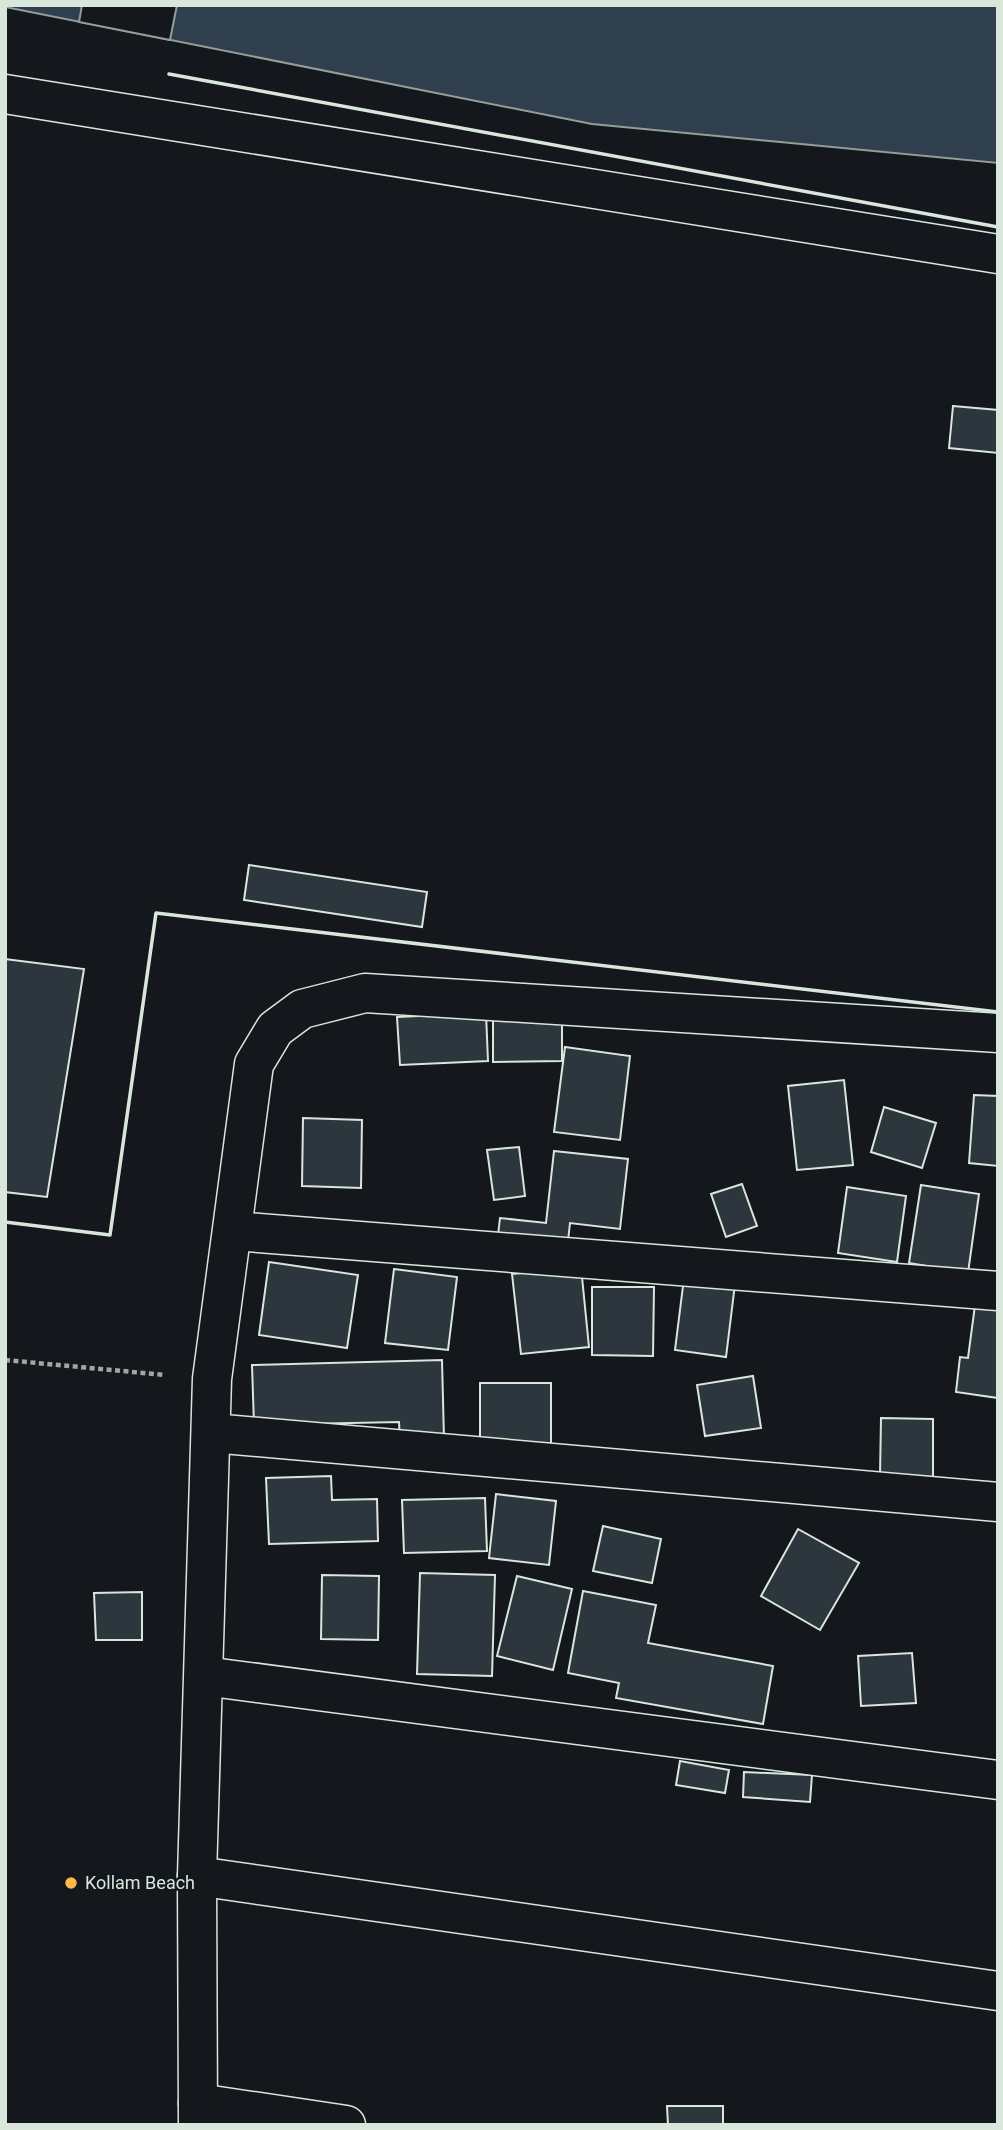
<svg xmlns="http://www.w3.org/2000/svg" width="1003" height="2130" font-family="Roboto,sans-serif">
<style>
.water{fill:#2f3f4d;stroke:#939e99;stroke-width:2}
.pier{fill:#14181c;stroke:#939e99;stroke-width:2}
.building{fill:#2c363c;stroke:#d8e6dc;stroke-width:2}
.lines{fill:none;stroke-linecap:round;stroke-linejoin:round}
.minor-casing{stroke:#d8e6dc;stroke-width:41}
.path{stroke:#9da8a2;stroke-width:4.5;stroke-dasharray:5 3.5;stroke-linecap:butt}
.minor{stroke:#14181c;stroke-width:38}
.wall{stroke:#d8e6dc;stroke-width:3.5}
.poi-dot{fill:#ffb74d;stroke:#14181c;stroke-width:2.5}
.labels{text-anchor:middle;stroke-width:5;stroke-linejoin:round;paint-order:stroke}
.poi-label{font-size:18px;fill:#d8e6dc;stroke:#14181c;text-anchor:start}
</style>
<rect width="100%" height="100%" fill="#14181c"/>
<path class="water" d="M5,5H998V163L592,124L5,7Z"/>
<path class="pier" d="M82,5H177L170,40L79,22Z"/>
<g class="building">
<path d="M953,406L998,410V453L949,448Z"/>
<path d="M249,865L427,892L422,927L244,900Z"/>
<path d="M5,959L84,969L47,1197L5,1192Z"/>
<path d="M486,1013L488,1061L400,1065L397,1017Z"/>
<path d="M562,1019V1061L493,1062V1020Z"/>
<path d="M565,1047L630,1056L620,1140L554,1132Z"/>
<path d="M844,1080L853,1165L797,1170L788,1086Z"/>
<path d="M974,1095L998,1096V1166L969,1163Z"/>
<path d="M884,1107L936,1123L922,1168L871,1152Z"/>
<path d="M303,1118L362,1120L361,1188L302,1186Z"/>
<path d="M519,1147L525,1196L494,1200L487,1150Z"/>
<path d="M554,1151L628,1159L620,1229L570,1223L566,1259L496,1252L500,1218L546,1223Z"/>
<path d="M742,1184L757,1226L726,1237L711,1194Z"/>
<path d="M921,1185L979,1194L968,1273L909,1263Z"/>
<path d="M847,1187L906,1196L897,1262L838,1253Z"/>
<path d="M269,1262L358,1275L347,1348L259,1335Z"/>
<path d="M581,1267L589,1347L521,1354L512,1274Z"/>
<path d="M394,1269L457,1277L448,1350L385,1343Z"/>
<path d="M684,1278L735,1284L726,1357L675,1350Z"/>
<path d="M592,1287H654L653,1356L592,1355Z"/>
<path d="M975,1305L998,1308V1398L956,1392L960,1357L968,1358Z"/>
<path d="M442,1360L444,1439L400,1440L399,1422L254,1425L252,1365Z"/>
<path d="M753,1376L761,1428L705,1436L697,1385Z"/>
<rect x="480" y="1383" width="71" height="60"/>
<path d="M881,1418L933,1419V1477L880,1476Z"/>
<path d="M331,1476L332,1500L377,1499L378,1541L269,1544L266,1478Z"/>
<path d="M496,1494L556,1501L549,1565L489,1558Z"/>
<path d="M485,1498L487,1551L404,1553L402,1500Z"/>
<path d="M603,1526L661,1539L652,1583L593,1571Z"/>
<path d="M798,1529L859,1563L820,1630L761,1596Z"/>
<path d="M420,1573L495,1575L492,1676L417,1674Z"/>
<path d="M322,1575L379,1576L378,1640L321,1639Z"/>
<path d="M517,1576L572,1589L553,1670L497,1656Z"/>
<path d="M583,1591L656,1605L648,1643L773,1666L763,1724L616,1698L619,1683L568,1673Z"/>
<path d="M142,1592V1640H96L94,1593Z"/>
<path d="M912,1653L916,1703L861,1706L858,1656Z"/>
<path d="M680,1761L729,1770L725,1793L676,1785Z"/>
<path d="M744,1772L812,1775L810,1802L743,1797Z"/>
<path d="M667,2106H723V2125H668Z"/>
</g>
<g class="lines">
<defs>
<g id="minor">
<path d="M5,94L998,254"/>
<path d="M233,1231L998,1291"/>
<path d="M212,1433L998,1502"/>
<path d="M204,1676L998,1780"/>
<path d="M197,1876L998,1991"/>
<path d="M198,2103L346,2125"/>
<path d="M198,2125L197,1876L212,1379L254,1064L275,1029L302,1009L365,993L998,1033"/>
</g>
</defs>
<use href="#minor" class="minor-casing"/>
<path class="path" d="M5,1360L165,1375"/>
<use href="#minor" class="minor"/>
<g class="wall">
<path d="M169,74L998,227"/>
<path d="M5,1222L110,1235L156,913L998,1012"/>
</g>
</g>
<circle class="poi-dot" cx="71" cy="1883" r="7"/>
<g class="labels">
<g class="poi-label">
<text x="85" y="1889">Kollam Beach</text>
</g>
</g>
<rect width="1003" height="2130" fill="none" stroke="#d8e6dc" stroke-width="14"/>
</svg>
